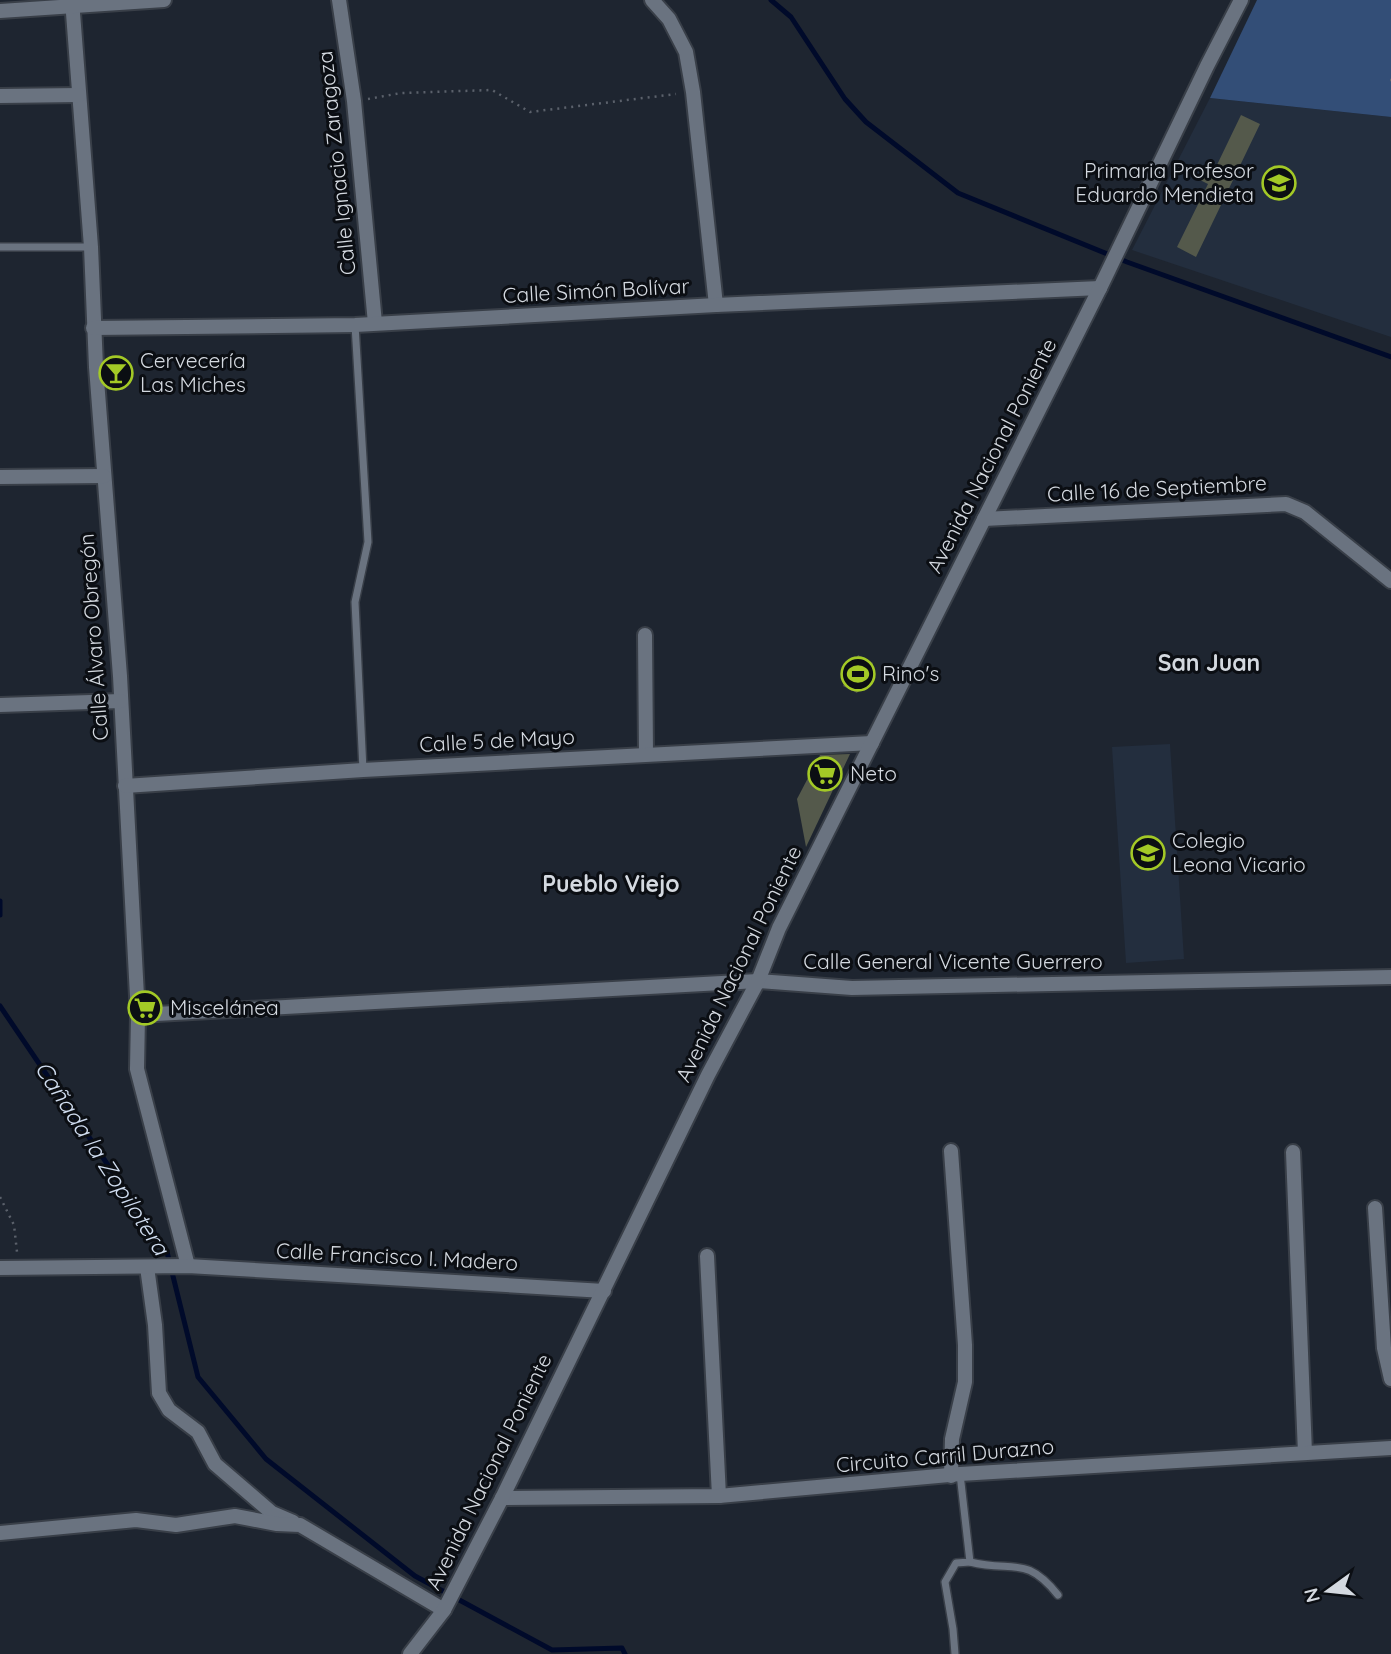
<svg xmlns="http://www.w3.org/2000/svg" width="1391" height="1654" font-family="Quicksand,sans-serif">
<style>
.built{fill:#232e3e}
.green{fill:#334e77}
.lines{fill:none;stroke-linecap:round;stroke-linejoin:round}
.stream{stroke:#000a2a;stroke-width:5}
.building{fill:#54594b}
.service-casing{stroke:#393f48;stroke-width:10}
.minor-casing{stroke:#393f48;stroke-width:18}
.tertiary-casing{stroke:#393f48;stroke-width:18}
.path{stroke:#5b616b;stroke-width:2.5;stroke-dasharray:2 5;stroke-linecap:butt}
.service{stroke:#6a7380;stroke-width:7}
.minor{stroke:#6a7380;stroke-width:14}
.tertiary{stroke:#6a7380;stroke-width:14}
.labels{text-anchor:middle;stroke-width:6;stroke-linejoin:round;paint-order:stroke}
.street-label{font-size:21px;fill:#d4d9e0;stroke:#0b0e13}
.poi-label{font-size:21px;fill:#d4d9e0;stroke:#0b0e13;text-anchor:start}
.neighbourhood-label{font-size:23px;font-weight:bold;fill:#d4d9e0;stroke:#0b0e13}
.water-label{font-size:23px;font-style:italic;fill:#d0ddf0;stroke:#0b0e13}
</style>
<rect width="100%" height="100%" fill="#1e2530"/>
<g class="built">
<path d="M1210,98L1391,117V337L1132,250Z"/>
<path d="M1170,744L1184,959L1126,963L1112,747Z"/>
</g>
<path class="green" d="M1257,0H1391V117L1210,98Z"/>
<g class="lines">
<g class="stream">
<path d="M771,0L791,17L845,99L866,122L958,193L1127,262L1391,357"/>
<path d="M0,901V915"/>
<path d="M0,1006L167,1252L198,1377L266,1459L415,1576L552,1650L622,1648L625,1654"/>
</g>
</g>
<g class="building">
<path d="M1241,115L1260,124L1196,257L1177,247L1208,184L1200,180L1206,166L1215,169Z"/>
<path d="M858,655L873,663L857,693L843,686Z"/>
<path d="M850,754L806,847L797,799L820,755Z"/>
</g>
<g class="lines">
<defs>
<g id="service">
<path d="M0,247H91"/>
<path d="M355,325L368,542L355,602L363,770"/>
<path d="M970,1562C1013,1573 1025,1554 1058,1595"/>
<path d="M955,1654L953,1629L945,1582L956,1563L970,1562L960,1474"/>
</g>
<g id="minor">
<path d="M72,0L91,247L96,367L120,676L138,1015L137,1069L188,1266"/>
<path d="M339,0L354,101L375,323"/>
<path d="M652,0L669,19L686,52L693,92L716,305"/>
<path d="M0,11L164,0"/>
<path d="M0,96L79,95"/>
<path d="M93,328L355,325L716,305L1100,288"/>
<path d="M0,477L104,476"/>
<path d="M984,519L1286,504L1305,512L1391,581"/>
<path d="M645,635L646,754"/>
<path d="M0,705L121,701"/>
<path d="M125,786L363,770L872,743"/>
<path d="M138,1015L758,981L852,988L1391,977"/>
<path d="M1293,1152L1305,1453"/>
<path d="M1375,1208L1384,1348L1391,1379"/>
<path d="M707,1256L719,1496"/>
<path d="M147,1267L155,1325L159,1393L169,1410L198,1432L215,1464L272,1513L293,1522"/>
<path d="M0,1268L188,1266L604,1291"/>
<path d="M951,1476L952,1439L965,1382V1345L951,1151"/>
<path d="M502,1498L719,1496L960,1474L1391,1448"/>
<path d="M0,1533L136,1520L176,1525L235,1516L277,1524L300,1525L444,1610"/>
</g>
<path id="tertiary" d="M410,1654L444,1610L502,1498L708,1075L758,981L779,928L1100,288L1207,66L1241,0"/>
</defs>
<use href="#service" class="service-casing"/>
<use href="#minor" class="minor-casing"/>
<use href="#tertiary" class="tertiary-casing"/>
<g class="path">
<path d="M1390,80H1391"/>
<path d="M368,99L401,93L492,90L530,112L676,94"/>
<path d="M0,1197L14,1225L17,1252"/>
</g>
<use href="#service" class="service"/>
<use href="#minor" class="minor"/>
<use href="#tertiary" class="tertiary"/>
</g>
<defs>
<symbol id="school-ring" viewBox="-11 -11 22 22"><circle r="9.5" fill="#0b0e13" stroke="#a3c926" stroke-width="1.5"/><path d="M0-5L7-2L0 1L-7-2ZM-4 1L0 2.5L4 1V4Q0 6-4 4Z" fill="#a3c926"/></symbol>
<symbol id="bar-ring" viewBox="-11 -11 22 22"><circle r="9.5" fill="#0b0e13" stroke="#a3c926" stroke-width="1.5"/><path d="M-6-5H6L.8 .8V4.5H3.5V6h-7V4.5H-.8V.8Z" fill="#a3c926"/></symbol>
<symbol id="stadium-ring" viewBox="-11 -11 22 22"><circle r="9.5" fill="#0b0e13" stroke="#a3c926" stroke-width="1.5"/><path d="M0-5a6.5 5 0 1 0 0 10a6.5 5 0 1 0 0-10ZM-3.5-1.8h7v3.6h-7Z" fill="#a3c926"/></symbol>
<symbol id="supermarket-ring" viewBox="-11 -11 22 22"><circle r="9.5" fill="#0b0e13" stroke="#a3c926" stroke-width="1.5"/><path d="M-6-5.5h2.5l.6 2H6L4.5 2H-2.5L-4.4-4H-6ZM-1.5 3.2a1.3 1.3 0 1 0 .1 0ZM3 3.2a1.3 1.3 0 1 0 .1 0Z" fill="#a3c926"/></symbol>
</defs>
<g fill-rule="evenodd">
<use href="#school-ring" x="1260" y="164" width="38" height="38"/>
<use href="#bar-ring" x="97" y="354" width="38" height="38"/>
<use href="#stadium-ring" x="839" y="655" width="38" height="38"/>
<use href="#supermarket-ring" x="806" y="755" width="38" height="38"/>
<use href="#school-ring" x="1129" y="834" width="38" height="38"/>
<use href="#supermarket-ring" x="126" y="989" width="38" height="38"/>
</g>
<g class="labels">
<g class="street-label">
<text transform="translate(337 163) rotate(-96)" y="7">Calle Ignacio Zaragoza</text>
<text transform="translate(596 291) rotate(-3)" y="7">Calle Simón Bolívar</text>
<text transform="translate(992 456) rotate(-63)" y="7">Avenida Nacional Poniente</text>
<text transform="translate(1157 489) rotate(-3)" y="7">Calle 16 de Septiembre</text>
<text transform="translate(94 637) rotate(-94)" y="7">Calle Álvaro Obregón</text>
<text transform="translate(497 741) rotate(-3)" y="7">Calle 5 de Mayo</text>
<text x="953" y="969">Calle General Vicente Guerrero</text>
<text transform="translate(739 964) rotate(-64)" y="7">Avenida Nacional Poniente</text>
<text transform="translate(397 1257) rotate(3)" y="7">Calle Francisco I. Madero</text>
<text transform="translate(945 1456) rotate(-5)" y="7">Circuito Carril Durazno</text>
<text transform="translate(489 1472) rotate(-64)" y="7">Avenida Nacional Poniente</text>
</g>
<g class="poi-label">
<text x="1254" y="178" text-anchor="end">Primaria Profesor<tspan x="1254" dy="24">Eduardo Mendieta</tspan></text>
<text x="140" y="368">Cervecería<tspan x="140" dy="24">Las Miches</tspan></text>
<text x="882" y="681">Rino's</text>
<text x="850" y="781">Neto</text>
<text x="1172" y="848">Colegio<tspan x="1172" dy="24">Leona Vicario</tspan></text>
<text x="170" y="1015">Miscelánea</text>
</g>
<g class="neighbourhood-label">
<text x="1209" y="671">San Juan</text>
<text x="611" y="892">Pueblo Viejo</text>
</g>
<g class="water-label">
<text transform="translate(102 1158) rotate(57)" y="8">Cañada la Zopilotera</text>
</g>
</g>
<g transform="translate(1328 1591) rotate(255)" stroke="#0b0e13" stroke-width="5" paint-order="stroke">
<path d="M0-5L12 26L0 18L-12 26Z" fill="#d4d9e0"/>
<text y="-10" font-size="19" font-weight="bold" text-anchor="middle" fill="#d4d9e0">N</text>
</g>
</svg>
